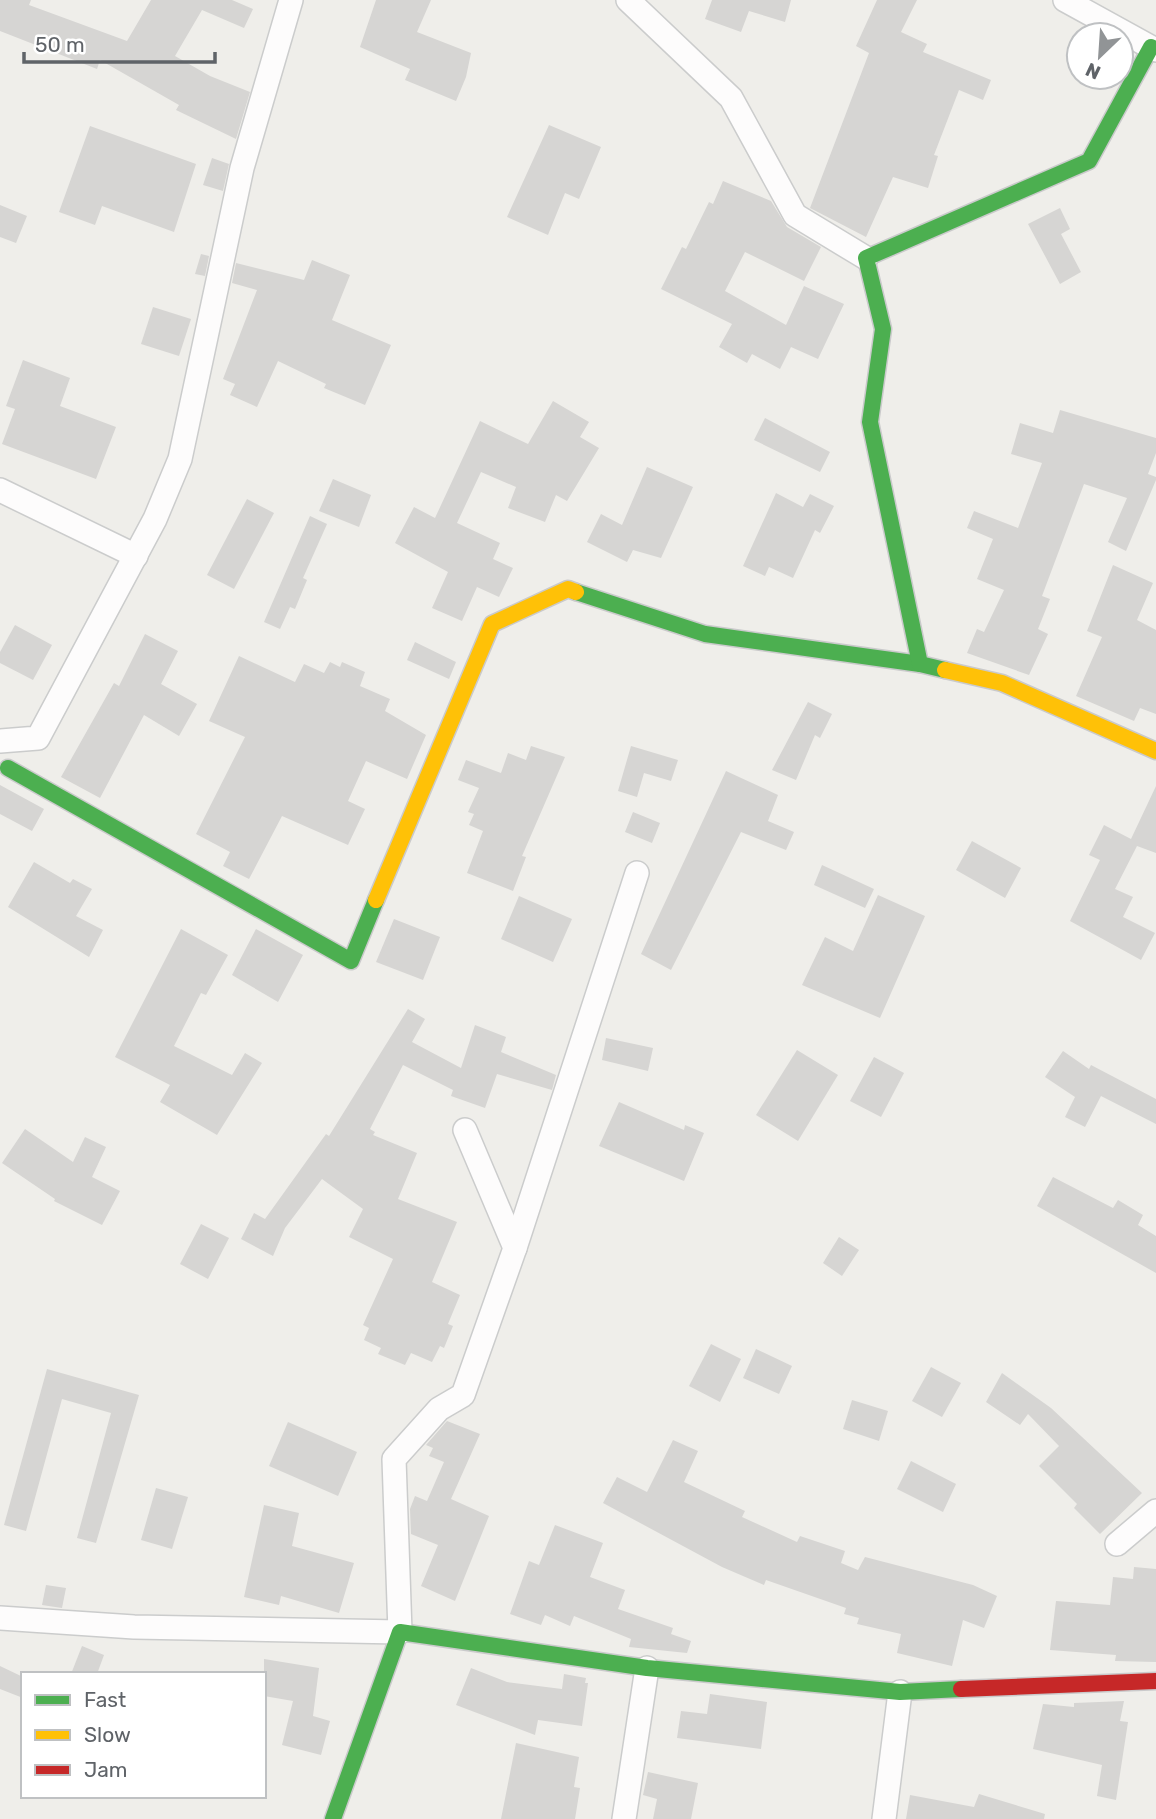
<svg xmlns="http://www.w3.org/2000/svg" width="1156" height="1819" font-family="Rubik,sans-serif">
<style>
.building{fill:#d6d5d3}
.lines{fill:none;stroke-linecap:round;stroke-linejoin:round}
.street-casing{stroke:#cbcccc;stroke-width:26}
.fast-casing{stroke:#cacacb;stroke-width:19}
.slow-casing{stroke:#cacacb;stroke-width:19}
.jam-casing{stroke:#cacacb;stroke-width:19}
.street{stroke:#fdfcfc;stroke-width:23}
.fast{stroke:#4caf50;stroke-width:16}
.slow{stroke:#ffc107;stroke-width:16}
.jam{stroke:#c62828;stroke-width:16}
</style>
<rect width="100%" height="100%" fill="#efeeea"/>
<g class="building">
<path d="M0,0H31L29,5L127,41L151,0H232L253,9L244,28L202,10L175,56L210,76L250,92L236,139L176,110L179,105L100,60L97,69L0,31Z"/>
<path d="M376,0H431L417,32L471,53L466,77L456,101L405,80L410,69L360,47Z"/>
<path d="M712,0H791L785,22L749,11L741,32L705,19Z"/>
<path d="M877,0H917L901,32L927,44L923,52L991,80L983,100L959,90L934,155L938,156L928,188L893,177L866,237L810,208L869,53L856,46Z"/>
<path d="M549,125L601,147L579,199L565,193L548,235L507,217Z"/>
<path d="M90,126L196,164L174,232L102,206L95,225L59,212Z"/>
<path d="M212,158L229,164L223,191L203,185Z"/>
<path d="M723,181L771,201L787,227L821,247L804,281L745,252L725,291L786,325L804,286L844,304L818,359L791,347L780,369L752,354L747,363L719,347L732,324L661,289L682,247L686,249L709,202L713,204Z"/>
<path d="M0,205L27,216L16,243L0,237Z"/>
<path d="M1060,208L1070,229L1061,234L1081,272L1060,284L1028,224Z"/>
<path d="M201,254L209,256L205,276L195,274Z"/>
<path d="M312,260L350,275L332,320L391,345L365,405L324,388L326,384L278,361L257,407L230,395L235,384L223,379L257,290L232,283L236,263L304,280Z"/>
<path d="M153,307L191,319L179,356L141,344Z"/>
<path d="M23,360L70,378L60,406L116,427L96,479L2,444L15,409L6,406Z"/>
<path d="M553,401L589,422L580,437L599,448L567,501L556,495L545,522L508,508L516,487L481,472L457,523L500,543L493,559L513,568L499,597L477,587L462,621L432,608L448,572L395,543L414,507L435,518L480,421L528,444Z"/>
<path d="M1060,410L1156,438V453L1148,474L1156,477V480L1126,551L1108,542L1127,498L1084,484L1042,596L1050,599L1038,629L1048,634L1029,675L967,653L977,629L984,632L1004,590L977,579L993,539L967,528L974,511L1018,528L1042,463L1011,454L1020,423L1053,433Z"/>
<path d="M765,418L830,452L820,472L754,440Z"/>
<path d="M647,467L693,487L661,558L633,550L627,562L587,542L601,514L622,525Z"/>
<path d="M333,479L371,495L359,527L319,511Z"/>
<path d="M776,493L803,507L810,494L834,506L820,533L815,530L793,578L769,567L765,576L743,566Z"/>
<path d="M247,499L274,513L234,589L207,575Z"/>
<path d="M310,516L327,524L303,578L307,580L295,609L290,607L280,629L264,622Z"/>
<path d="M1113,565L1153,583L1137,620L1156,630V714L1140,708L1134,721L1076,696L1102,637L1087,631Z"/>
<path d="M15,625L52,645L33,680L0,663V652Z"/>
<path d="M145,634L178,651L161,684L197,704L179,736L144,715L100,798L61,777L114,683L119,686Z"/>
<path d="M415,642L456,662L449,679L407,660Z"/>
<path d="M239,656L295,682L304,664L324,673L330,662L340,667L342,662L365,672L360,686L390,699L385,711L426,735L407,779L366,761L348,801L365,809L348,845L282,816L249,879L223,866L230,852L196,834L245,737L209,721Z"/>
<path d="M808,702L832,714L820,738L815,735L796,780L772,770Z"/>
<path d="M531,746L565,757L522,856L526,857L513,891L467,873L483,831L469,825L474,814L468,812L479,788L458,780L466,760L501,773L508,753L526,760Z"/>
<path d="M631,746L678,760L671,781L644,773L637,797L618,791Z"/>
<path d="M726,771L778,795L768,821L794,832L786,850L741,832L671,970L641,954Z"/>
<path d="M0,785L44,809L32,831L0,814Z"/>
<path d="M1156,786V853L1137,846L1115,889L1133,897L1123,917L1155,933L1141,960L1070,921L1100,860L1089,855L1104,825L1131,839Z"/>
<path d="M633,812L660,823L652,843L625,832Z"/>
<path d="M972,841L1021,868L1005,898L956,870Z"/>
<path d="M34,862L70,883L73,879L92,889L76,916L103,930L89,957L8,907Z"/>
<path d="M822,865L874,889L865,908L814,885Z"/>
<path d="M878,895L925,916L880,1018L802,985L825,937L853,951Z"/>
<path d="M519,896L572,919L553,962L501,939Z"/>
<path d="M394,919L440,937L423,980L376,962Z"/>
<path d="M181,929L228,955L206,995L201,993L174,1046L232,1075L245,1053L262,1063L217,1135L160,1102L170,1085L115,1057Z"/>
<path d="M256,929L303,955L278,1002L232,975Z"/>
<path d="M408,1009L425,1019L412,1042L461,1068L475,1025L506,1037L501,1052L556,1075L552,1090L497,1074L485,1108L451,1096L453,1090L403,1065L376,1117L370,1129L375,1132L373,1135L417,1153L398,1199L457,1222L432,1282L460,1295L448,1324L453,1326L444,1348L440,1346L432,1362L411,1353L405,1365L378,1354L381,1348L364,1340L369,1328L363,1325L393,1259L349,1237L363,1209L322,1179L285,1228L273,1256L241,1239L254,1213L265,1219L326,1134L329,1136Z"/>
<path d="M606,1038L653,1048L648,1071L602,1060Z"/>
<path d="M797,1050L838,1075L798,1141L756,1115Z"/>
<path d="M1063,1051L1089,1069L1091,1065L1156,1099V1124L1101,1096L1085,1127L1065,1117L1075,1097L1045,1077Z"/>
<path d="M874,1057L904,1073L881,1117L850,1101Z"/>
<path d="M619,1102L684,1130L685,1125L704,1133L684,1181L599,1146Z"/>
<path d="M25,1129L73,1162L85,1137L106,1147L92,1177L120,1191L102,1225L54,1201L55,1199L2,1163Z"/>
<path d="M1053,1177L1113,1208L1118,1200L1143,1215L1138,1225L1156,1236V1273L1037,1206Z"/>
<path d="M201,1224L229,1238L208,1279L180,1264Z"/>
<path d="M839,1237L859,1250L842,1276L823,1263Z"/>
<path d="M711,1344L741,1359L720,1402L689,1386Z"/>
<path d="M756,1349L792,1366L779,1394L743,1378Z"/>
<path d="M931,1367L961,1383L942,1417L912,1401Z"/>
<path d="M47,1369L139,1395L96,1543L77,1538L111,1413L62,1399L26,1531L4,1525Z"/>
<path d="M1002,1373L1051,1408L1142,1493L1100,1534L1074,1508L1077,1504L1039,1466L1059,1446L1028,1414L1020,1425L986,1402Z"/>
<path d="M852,1400L888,1411L879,1441L843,1429Z"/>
<path d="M447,1421L480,1434L451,1499L489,1516L455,1601L421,1586L438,1545L411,1534L410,1509L415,1496L427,1501L444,1462L429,1456L433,1448L426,1445Z"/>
<path d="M288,1422L357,1452L338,1496L269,1466Z"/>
<path d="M673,1440L698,1451L684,1482L745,1511L742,1517L797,1542L800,1536L845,1551L841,1563L858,1570L865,1557L973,1585L997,1596L984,1628L963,1620L952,1666L897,1653L901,1634L857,1624L859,1618L844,1614L846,1608L766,1580L764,1585L722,1567L603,1503L617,1477L647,1492Z"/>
<path d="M911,1461L956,1484L943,1512L897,1489Z"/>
<path d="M156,1488L188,1497L172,1549L141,1540Z"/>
<path d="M264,1505L299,1513L292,1546L354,1563L339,1613L281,1596L279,1605L244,1597Z"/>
<path d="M555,1525L603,1543L590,1577L625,1590L618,1609L673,1628L671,1634L691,1641L687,1653L629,1647L631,1639L574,1616L570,1626L545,1615L541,1625L510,1614L529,1561L539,1565Z"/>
<path d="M1134,1567L1156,1569V1662L1115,1661L1116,1655L1050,1650L1056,1601L1110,1605L1113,1577L1133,1579Z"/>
<path d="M46,1585L66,1588L62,1608L42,1605Z"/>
<path d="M82,1646L104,1655L97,1674H71Z"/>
<path d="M264,1659L319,1668L313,1716L330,1721L321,1755L282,1745L293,1701L264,1696Z"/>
<path d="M0,1666L23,1677V1698L0,1689Z"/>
<path d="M471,1668L507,1682L562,1689L564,1674L586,1678L585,1683H588L582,1726L538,1720L535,1735L456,1705Z"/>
<path d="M710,1694L767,1702L761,1749L677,1738L681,1711L707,1714Z"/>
<path d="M1124,1701L1120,1721L1128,1722L1116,1800L1097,1796L1102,1765L1033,1749L1043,1704L1074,1707V1703Z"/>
<path d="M516,1743L579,1757L574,1787L580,1788L575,1819H501Z"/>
<path d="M648,1772L698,1783L691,1819H653L657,1799L643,1795Z"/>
<path d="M979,1794L1045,1814L1044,1819H906L910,1795L974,1807Z"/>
</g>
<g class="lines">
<defs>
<g id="street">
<path d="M628,0L731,98L795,215L866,258"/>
<path d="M1065,0L1156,50"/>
<path d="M0,490L136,556"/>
<path d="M0,741L38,738L155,519L180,459L242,168L291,0"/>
<path d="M515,1248L637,873"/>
<path d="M1117,1544L1156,1511"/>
<path d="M0,1618L134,1627L400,1632L394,1459L439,1409L463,1395L515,1248L465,1130"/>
<path d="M624,1819L647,1668"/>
<path d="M884,1819L900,1692"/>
</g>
<g id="fast">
<path d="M576,592L705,634L920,664"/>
<path d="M945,670L920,664L870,422L883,329L866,258L1089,161L1151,47"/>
<path d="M8,768L351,961L376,900"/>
<path d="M333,1819L400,1632L647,1668L900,1692L961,1689"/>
</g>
<g id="slow">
<path d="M945,670L1002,683L1156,751"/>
<path d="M376,900L492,624L568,589L576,592"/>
</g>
<path id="jam" d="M961,1689L1156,1681"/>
</defs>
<use href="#street" class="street-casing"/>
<use href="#fast" class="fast-casing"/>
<use href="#slow" class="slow-casing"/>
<use href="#jam" class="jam-casing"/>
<use href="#street" class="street"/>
<use href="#fast" class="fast"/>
<use href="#slow" class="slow"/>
<use href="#jam" class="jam"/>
</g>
<rect x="21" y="1672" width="245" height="126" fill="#ffffff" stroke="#bfc1c3" stroke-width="2"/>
<rect x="35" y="1695" width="35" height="10" fill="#4caf50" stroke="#bfc1c3" stroke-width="2"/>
<text x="84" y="1707" font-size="21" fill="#5f6368">Fast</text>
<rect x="35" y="1730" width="35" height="10" fill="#ffc107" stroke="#bfc1c3" stroke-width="2"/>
<text x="84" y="1742" font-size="21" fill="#5f6368">Slow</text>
<rect x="35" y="1765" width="35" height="10" fill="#c62828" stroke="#bfc1c3" stroke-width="2"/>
<text x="84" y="1777" font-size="21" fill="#5f6368">Jam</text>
<g transform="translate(1100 56) rotate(205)"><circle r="33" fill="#ffffff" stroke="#bfc1c3" stroke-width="2"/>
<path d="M0-5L12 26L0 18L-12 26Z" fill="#919496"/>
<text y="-10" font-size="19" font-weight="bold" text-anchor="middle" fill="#5f6368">N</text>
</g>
<path d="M24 52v10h191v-10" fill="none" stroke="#5f6368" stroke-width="3.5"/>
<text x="35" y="52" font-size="21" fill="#5f6368" stroke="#ffffff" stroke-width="5" paint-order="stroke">50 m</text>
</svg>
